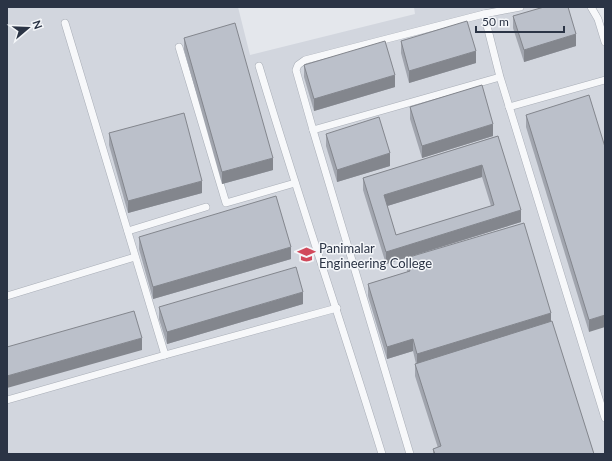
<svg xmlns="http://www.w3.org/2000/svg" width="612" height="461" font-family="Lato,sans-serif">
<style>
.built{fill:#d2d6de}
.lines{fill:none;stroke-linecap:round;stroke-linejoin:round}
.lane-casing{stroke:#a9aeb7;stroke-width:8}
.lane{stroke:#f7f8fa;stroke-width:7}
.wall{fill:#a1a5ae;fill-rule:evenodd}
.shaded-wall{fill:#83868d}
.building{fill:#bbc0ca;stroke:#83868d;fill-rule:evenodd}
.labels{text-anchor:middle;stroke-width:3;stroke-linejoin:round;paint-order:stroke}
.poi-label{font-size:13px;fill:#2b3445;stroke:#f4f6f9;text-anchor:start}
</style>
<rect width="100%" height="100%" fill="#e4e7ec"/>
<path class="built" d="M7,7H238L250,55L415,14L414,7H596L605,30V454H7Z"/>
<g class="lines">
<defs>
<g id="lane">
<path d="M591,7L598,19L605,42"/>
<path d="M484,14L520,7"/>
<path d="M65,23L165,355"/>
<path d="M179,47L226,203L295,183"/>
<path d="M259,66C298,196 342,324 382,454"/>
<path d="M500,77L313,130L296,70L298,65L305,60L484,14L500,77L605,418"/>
<path d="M509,107L605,80"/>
<path d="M313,130L410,454"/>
<path d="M128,231L206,207"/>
<path d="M7,296L135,257"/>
<path d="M7,400L165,355L337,308"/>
</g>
</defs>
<use href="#lane" class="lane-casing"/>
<use href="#lane" class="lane"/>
</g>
<g class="wall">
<path d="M513,16L576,46L524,62L513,28Z"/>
<path d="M184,38L273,170L222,184L184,50Z"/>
<path d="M401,41L476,63L409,83L401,53Z"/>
<path d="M304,65L395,87L314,111L304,77Z"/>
<path d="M410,107L493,136L422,158L410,119Z"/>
<path d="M526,115L605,147L589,332L526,127Z"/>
<path d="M109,133L202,193L128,213L109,145Z"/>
<path d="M326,134L390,166L337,182L326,146Z"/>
<path d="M498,136L521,222L386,264L363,190V178ZM482,177L491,206L396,235L387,206Z"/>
<path d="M139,237L291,259L153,299L139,249Z"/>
<path d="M406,258L551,321L594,454H433V449L438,448L415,376V364H416L413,351L387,359L368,296V284L407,272Z"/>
<path d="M303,304L167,344L159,319V307Z"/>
</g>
<g class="shaded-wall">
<path d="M576,34V46L524,62V50Z"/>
<path d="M476,51V63L409,83V71Z"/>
<path d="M395,75V87L314,111V99Z"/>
<path d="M493,124V136L422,158V146Z"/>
<path d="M390,153V166L337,182V170Z"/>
<path d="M273,158V170L222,184V172Z"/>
<path d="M482,165V177L384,207V195Z"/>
<path d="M202,181V193L128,213V201Z"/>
<path d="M521,210V222L386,264V252Z"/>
<path d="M291,247V259L153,299V287Z"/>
<path d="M303,292V304L167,344V332Z"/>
<path d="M551,313V325L417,366V354Z"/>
<path d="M605,315V327L589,332V320Z"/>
<path d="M142,338V350L7,388V376Z"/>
<path d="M413,339V351L387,359V347Z"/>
</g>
<g class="building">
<path d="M544,7H568L576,34L524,50L513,16Z"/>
<path d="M467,21L476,51L409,71L401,41Z"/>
<path d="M235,23L273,158L222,172L184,38Z"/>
<path d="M385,41L395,75L314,99L304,65Z"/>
<path d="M482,85L493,124L422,146L410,107Z"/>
<path d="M589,95L605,147V315L589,320L526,115Z"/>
<path d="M184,113L202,181L128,201L109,133Z"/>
<path d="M379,117L390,153L337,170L326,134Z"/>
<path d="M498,136L521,210L386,252L363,178ZM482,165L494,205L396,235L384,195Z"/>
<path d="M276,196L291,247L153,287L139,237Z"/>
<path d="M524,223L551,313L417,354L413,339L387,347L368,284L410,271L406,258Z"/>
<path d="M296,267L303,292L167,332L159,307Z"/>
<path d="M134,311L142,338L7,376V347Z"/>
<path d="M552,321L594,454H435L433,449L441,446L415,364Z"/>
</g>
<defs>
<symbol id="university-bare" viewBox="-9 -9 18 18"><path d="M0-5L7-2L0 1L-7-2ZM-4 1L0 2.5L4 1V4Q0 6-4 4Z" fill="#d1495b" stroke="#f4f6f9" stroke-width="2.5" paint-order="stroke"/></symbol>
</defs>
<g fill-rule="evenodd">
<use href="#university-bare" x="294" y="242" width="25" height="25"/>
</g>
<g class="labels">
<g class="poi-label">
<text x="319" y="253">Panimalar<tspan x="319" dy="15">Engineering College</tspan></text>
</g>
</g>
<rect width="612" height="461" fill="none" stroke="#2b3445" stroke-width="16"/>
<g transform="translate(28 28) rotate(71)" stroke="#f4f6f9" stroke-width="3" paint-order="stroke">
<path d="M0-3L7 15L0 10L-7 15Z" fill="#2b3445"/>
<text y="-6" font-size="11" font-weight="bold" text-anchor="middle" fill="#2b3445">N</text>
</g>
<path d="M476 26v6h88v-6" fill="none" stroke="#2b3445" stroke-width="2"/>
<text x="482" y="26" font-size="12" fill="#2b3445" stroke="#f4f6f9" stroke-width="3" paint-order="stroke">50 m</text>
</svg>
